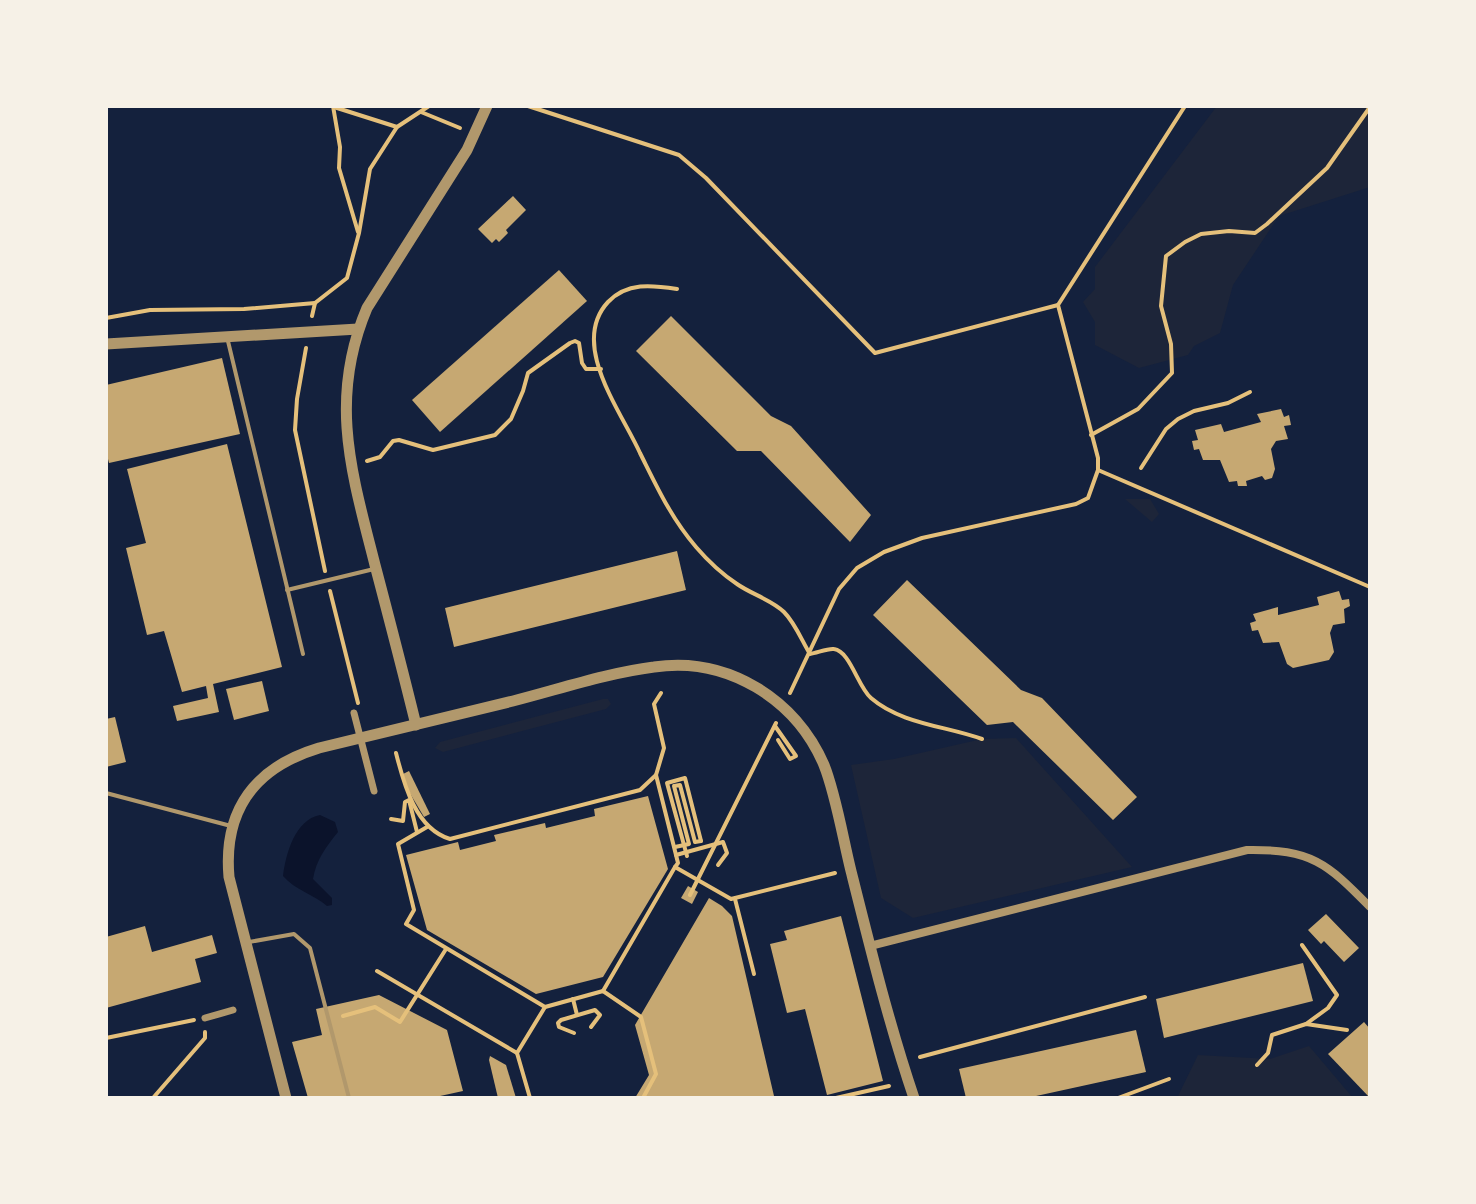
<svg xmlns="http://www.w3.org/2000/svg" width="1476" height="1204" font-family="'Asap Condensed',sans-serif">
<style>
.green{fill:#1d2539}
.water{fill:#0b132b}
.building{fill:#c6a872}
.lines{fill:none;stroke-linecap:round;stroke-linejoin:round}
.path{stroke:#e5c07b;stroke-width:4}
.service{stroke:#b1986c;stroke-width:4}
.pedestrian{stroke:#b1986c;stroke-width:7}
.minor{stroke:#b1986c;stroke-width:8}
.tertiary{stroke:#b1986c;stroke-width:11}
</style>
<rect width="100%" height="100%" fill="#14213d"/>
<g class="green">
<path d="M1217,106H1370V187L1279,216L1233,285L1220,333L1194,346L1188,355L1139,368L1095,345V322L1083,302L1095,289V267Z"/>
<path d="M1125,499H1150L1159,514L1152,522Z"/>
<path d="M603,699H608L611,704L606,709L443,752L435,748L440,742Z"/>
<path d="M1016,738L1132,867L913,918L881,898L851,765L894,759L982,739Z"/>
<path d="M1309,1046L1353,1098H1177L1198,1055L1270,1059Z"/>
</g>
<path class="water" d="M320,815L335,822L338,832C326,847 316,860 313,879L332,898V905L327,906C313,894 295,890 283,876C286,853 295,820 320,815Z"/>
<g class="building">
<path d="M513,196L526,210L506,230L508,233L499,242L496,239L492,243L478,229Z"/>
<path d="M559,270L587,301L440,432L412,400Z"/>
<path d="M671,316L771,416L791,426L871,515L850,542L761,451H737L636,351Z"/>
<path d="M222,358L240,434L109,463L106,451V385Z"/>
<path d="M1281,409L1284,417L1289,415L1291,425L1284,426L1288,439L1276,441L1271,449L1275,469L1272,478L1265,480L1262,476L1246,481L1247,486H1238L1237,481L1229,482L1220,460H1203L1199,449L1194,450L1192,441L1198,440L1195,430L1221,424L1224,432L1261,422L1257,414Z"/>
<path d="M227,444L282,667L213,684L219,712L177,721L173,706L208,698L206,686L182,692L164,631L147,635L126,548L146,543L127,469Z"/>
<path d="M677,551L686,590L454,647L445,608Z"/>
<path d="M907,580L1021,690L1042,698L1137,797L1113,820L1013,722L987,725L873,615Z"/>
<path d="M1339,591L1342,600L1349,599L1350,606L1344,609L1345,623L1333,625L1330,633L1334,652L1329,660L1293,668L1287,664L1279,642L1263,643L1258,630L1252,631L1250,623L1256,621L1253,614L1278,607V615L1319,605L1317,597Z"/>
<path d="M262,681L269,711L234,720L226,689Z"/>
<path d="M115,717L126,762L106,767V719Z"/>
<path d="M409,771L430,814L424,817L408,790L403,774Z"/>
<path d="M648,796L668,869L603,977L536,994L427,930L406,855L458,842L460,850L496,841L494,835L545,823L546,828L595,816L594,809Z"/>
<path d="M688,886L698,892L692,904L681,898Z"/>
<path d="M709,898L722,906L732,916L774,1096L764,1098H635L649,1075L635,1025Z"/>
<path d="M1326,914L1359,948L1344,962L1324,941L1321,944L1308,930Z"/>
<path d="M841,916L883,1081L827,1095L805,1009L787,1013L770,944L787,940L784,931Z"/>
<path d="M145,926L152,952L212,935L217,953L195,959L201,982L106,1008V937Z"/>
<path d="M1303,963L1313,1001L1164,1038L1156,999Z"/>
<path d="M379,995L447,1030L463,1091L431,1098H308L292,1042L322,1035L316,1009Z"/>
<path d="M1364,1022L1370,1029V1098L1328,1054Z"/>
<path d="M1136,1030L1146,1072L1027,1098H966L959,1069Z"/>
<path d="M490,1056L506,1065L516,1098H498L489,1060Z"/>
</g>
<g class="lines">
<g class="path">
<path d="M333,106L340,147L339,168L358,232"/>
<path d="M528,106L679,155L706,178L875,353L1058,305"/>
<path d="M334,107L397,127"/>
<path d="M421,112L460,128"/>
<path d="M677,289C652,285 627,282 608,302C569,344 621,411 640,453C657,487 671,518 696,547C708,561 722,574 737,584C751,594 772,600 784,612C795,623 802,641 810,654C817,653 828,648 834,649C850,651 858,687 871,698C901,724 946,726 982,739"/>
<path d="M312,316L315,303L347,278L359,233L370,169L397,127L429,106"/>
<path d="M106,318L150,310L244,309L315,303"/>
<path d="M306,348L297,399L295,430L325,571"/>
<path d="M1091,435L1138,409L1172,373L1171,344L1161,306L1166,256L1185,242L1201,234L1229,231L1255,233L1267,224L1327,168L1370,107"/>
<path d="M367,461L380,457L393,441L399,440L433,450L495,435L511,419L523,391L528,373L570,343L575,341L579,343L582,363L586,369H601"/>
<path d="M1141,468L1166,429L1178,419L1194,411L1228,403L1250,392"/>
<path d="M1098,470L1370,587"/>
<path d="M330,591L358,703"/>
<path d="M661,693L654,704L664,748L656,775L678,863L675,867"/>
<path d="M790,693L839,589L857,568L884,552L922,538L1076,504L1088,498L1098,470V458L1058,305L1185,106"/>
<path d="M775,726L796,756L790,759L778,740"/>
<path d="M396,753C404,785 416,829 450,839L640,790L656,775"/>
<path d="M391,819L403,821L405,802L409,800L417,832"/>
<path d="M427,827L398,844L414,910L406,924L545,1007"/>
<path d="M675,847L689,844L674,786L680,785L695,842L701,841"/>
<path d="M676,855L723,842L727,853L718,865"/>
<path d="M687,856L667,783L685,778L701,841"/>
<path d="M690,895L776,723"/>
<path d="M735,899L754,974"/>
<path d="M1302,945L1337,995L1328,1008L1306,1024"/>
<path d="M377,971L517,1053"/>
<path d="M603,991L675,867L731,899L835,873"/>
<path d="M573,999L577,1015"/>
<path d="M343,1016L375,1007L400,1022L446,949"/>
<path d="M574,1033L559,1027L558,1023L561,1020L595,1010L600,1015L591,1027"/>
<path d="M106,1038L194,1020"/>
<path d="M920,1057L1145,997"/>
<path d="M1257,1065L1268,1053L1272,1035L1306,1024L1347,1030"/>
<path d="M153,1098L205,1038V1032"/>
<path d="M530,1098L517,1053L545,1007L603,991L641,1017L656,1074L643,1098"/>
<path d="M836,1098L889,1086"/>
<path d="M1118,1098L1169,1079"/>
</g>
<g class="service">
<path d="M227,337L303,654"/>
<path d="M287,590L374,569"/>
<path d="M106,793L231,826"/>
<path d="M249,942L294,934L310,948L349,1098"/>
</g>
<g class="pedestrian">
<path d="M354,713L374,791"/>
<path d="M205,1018L233,1010"/>
</g>
<path class="minor" d="M870,946L1247,850C1311,849 1327,863 1370,907"/>
<g class="tertiary">
<path d="M106,344L358,329"/>
<path d="M416,725C403,672 389,618 375,565C352,474 328,400 367,308L467,150L487,106"/>
<path d="M286,1098L229,877C223,809 256,767 319,748C384,732 449,717 513,701C560,689 607,673 654,667C727,656 796,699 824,765C836,795 843,839 851,871C870,947 889,1024 914,1098"/>
</g>
</g>
<rect width="1476" height="1204" fill="none" stroke="#f6f1e7" stroke-width="216"/>
</svg>
